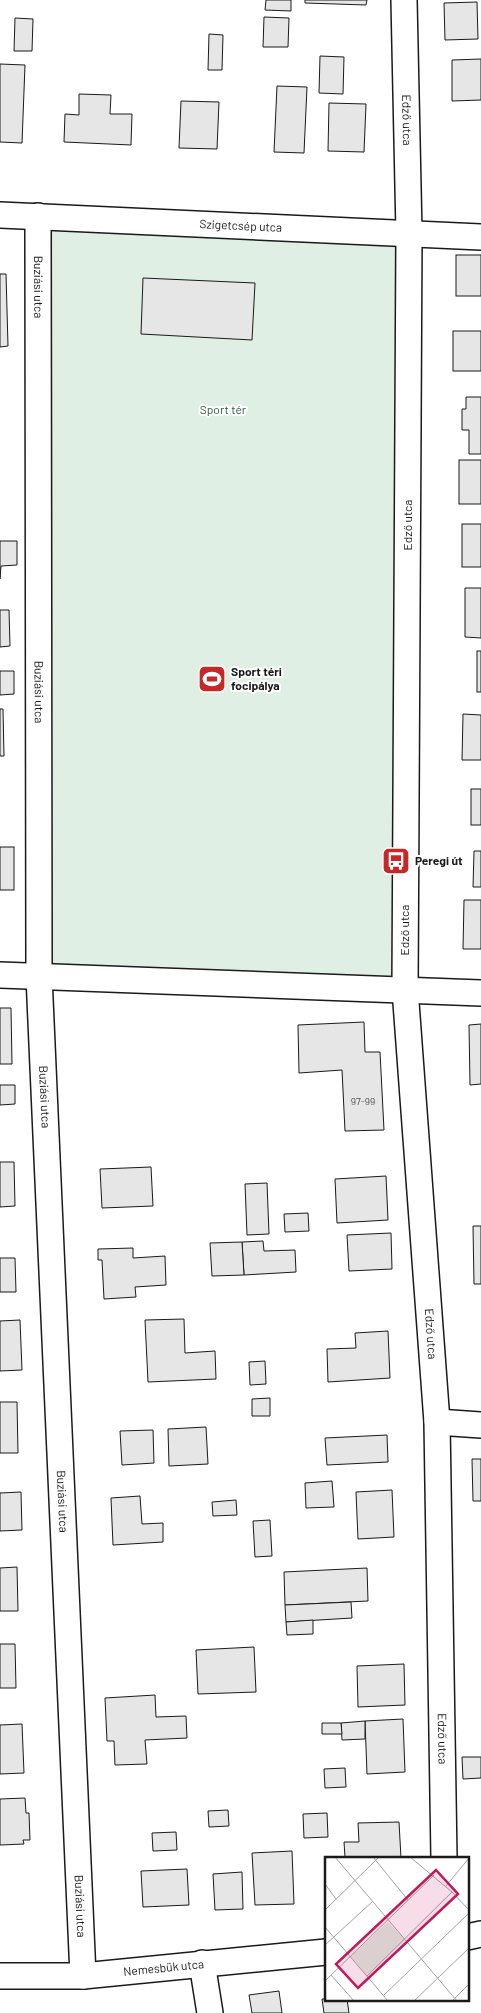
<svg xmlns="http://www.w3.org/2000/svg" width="481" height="2013" font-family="Barlow,sans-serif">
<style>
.green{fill:#e0efe3;stroke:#6a6a6a}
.building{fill:#e6e6e6;stroke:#1a1a1a}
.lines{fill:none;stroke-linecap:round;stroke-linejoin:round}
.street-casing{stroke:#1a1a1a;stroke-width:28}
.street{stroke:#fff;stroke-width:25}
.labels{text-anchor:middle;stroke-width:4;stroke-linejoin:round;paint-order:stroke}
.number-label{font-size:10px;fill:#4d4d4d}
.street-label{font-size:12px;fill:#1a1a1a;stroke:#fff}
.park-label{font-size:12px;fill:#2b5a34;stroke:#fff}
.poi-label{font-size:12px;font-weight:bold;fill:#1a1a1a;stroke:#fff;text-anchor:start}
.inset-road{fill:none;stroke:#a3a3a3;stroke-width:1}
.view{fill:#c2185b;fill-opacity:0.15;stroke:#c2185b;stroke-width:2.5}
.inset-edge{fill:none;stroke:#1a1a1a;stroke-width:2.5}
</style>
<rect width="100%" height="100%" fill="#fff"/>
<path class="green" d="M38,216L409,233L405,989L39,976Z"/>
<g class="building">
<path d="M266,0H291V11L265,10Z"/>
<path d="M305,0H367L366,5L305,3Z"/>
<path d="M477,2L478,39L445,40L444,3Z"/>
<path d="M264,17L289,18L288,47H263Z"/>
<path d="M15,18L33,19L32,51H14Z"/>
<path d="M209,34L223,35L222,70H208Z"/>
<path d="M320,56L344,57L343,94L319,93Z"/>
<path d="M481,59V100L452,101V60Z"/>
<path d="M0,64L25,65L22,143L0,142Z"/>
<path d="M277,86L307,87L304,153L274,152Z"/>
<path d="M79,94L111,95L110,114H132L131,145L64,142L65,114L79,115Z"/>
<path d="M181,101L219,102L217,149L179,148Z"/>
<path d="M329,103L366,104L364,152L328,151Z"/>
<rect x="456" y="255" width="25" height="41"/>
<path d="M0,274H6L8,346L0,347Z"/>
<path d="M143,278L255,283L252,340L141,334Z"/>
<rect x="453" y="331" width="28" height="40"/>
<path d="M466,397H481V454H469V430H462V409H466Z"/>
<rect x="459" y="460" width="22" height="44"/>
<rect x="462" y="524" width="19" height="43"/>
<path d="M0,541H17V565L1,566L0,579Z"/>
<path d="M465,588H481V638L465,637Z"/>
<path d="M0,610H9L10,646L0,647Z"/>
<rect x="477" y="651" width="4" height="41"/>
<path d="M0,671H14V694L0,695Z"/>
<path d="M0,709H3L4,756H0Z"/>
<path d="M463,714L481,715V760H462Z"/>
<rect x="471" y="789" width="10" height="36"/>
<rect x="0" y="847" width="14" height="43"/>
<path d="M474,851H481V887H473Z"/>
<path d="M464,900H481V949H463Z"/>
<path d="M0,1008H11L12,1064H0Z"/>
<path d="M364,1022L365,1052H380L384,1130L345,1131L342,1070L299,1073L298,1025Z"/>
<path d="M481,1024V1084L470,1085L469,1025Z"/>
<path d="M0,1085H15V1104L0,1105Z"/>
<path d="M0,1162H14L15,1206L0,1207Z"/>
<path d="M151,1167L153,1206L102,1208L100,1169Z"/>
<path d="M386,1176L388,1220L337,1223L335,1179Z"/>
<path d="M267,1183L269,1234L247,1235L245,1184Z"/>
<path d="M308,1213L309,1231L285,1232L284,1214Z"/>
<path d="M473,1226H481V1284H474Z"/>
<path d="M391,1233L392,1269L349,1271L347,1235Z"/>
<path d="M263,1241L264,1251L295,1250L296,1272L244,1275L242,1242Z"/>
<path d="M242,1242L244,1275L212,1276L210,1243Z"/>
<path d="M133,1248V1258L165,1256L166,1285L135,1287L136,1297L104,1299L102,1260H98V1249Z"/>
<path d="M0,1258H15L16,1292H0Z"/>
<path d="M184,1319L185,1353L215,1351L216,1379L148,1382L145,1320Z"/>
<path d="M20,1320L22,1370L0,1371V1321Z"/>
<path d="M388,1331L390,1378L328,1382L327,1349L356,1348L355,1333Z"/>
<path d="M265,1361L266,1384L250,1385L249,1362Z"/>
<path d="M270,1398V1416H252V1399Z"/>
<path d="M0,1402H17L18,1453H0Z"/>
<path d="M206,1427L208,1464L169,1466L168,1429Z"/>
<path d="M153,1430L154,1463L122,1465L120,1431Z"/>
<path d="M387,1435L388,1462L327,1465L325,1438Z"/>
<path d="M472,1459H481V1501H473Z"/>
<path d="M332,1481L334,1507L306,1508L305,1483Z"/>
<path d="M392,1490L394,1537L358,1539L356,1492Z"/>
<path d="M21,1492L22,1530L0,1531V1493Z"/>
<path d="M140,1496L142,1524L163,1523V1542L113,1545L111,1498Z"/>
<path d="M236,1500L237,1515L213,1516L212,1502Z"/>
<path d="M270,1520L272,1556L255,1557L253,1521Z"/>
<path d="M17,1567L18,1611H0V1568Z"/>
<path d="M367,1568L368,1601L285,1605L284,1572Z"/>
<path d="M351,1602L352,1618L286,1622L285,1605Z"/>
<path d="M313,1620V1634L287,1635L286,1622Z"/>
<path d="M0,1644H15L16,1688H0Z"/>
<path d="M254,1647L256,1692L198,1694L196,1650Z"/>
<path d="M404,1664L405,1705L358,1707L357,1666Z"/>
<path d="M155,1695L156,1717L186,1716L187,1738L145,1740L147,1764L115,1765L114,1741H107L105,1698Z"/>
<path d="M403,1719L405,1772L367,1774L365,1721Z"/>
<path d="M365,1721V1739L342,1740L341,1723Z"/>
<path d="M322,1723H341L342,1734H322Z"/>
<path d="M22,1724L24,1773L0,1774V1725Z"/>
<path d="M462,1757H481V1778L463,1779Z"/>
<path d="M345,1768L346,1787L325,1788L324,1769Z"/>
<path d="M25,1798L26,1813H29L30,1840H23L24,1844L0,1845V1799Z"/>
<path d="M228,1810L229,1826L209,1827L208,1811Z"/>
<path d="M327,1813L328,1837L304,1838L303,1814Z"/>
<path d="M399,1822L401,1858H326V1860V1857H345L344,1842H359L358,1823Z"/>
<path d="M176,1832L177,1850L153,1851L152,1833Z"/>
<path d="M292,1851L294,1904L255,1905L252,1853Z"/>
<path d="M187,1869L189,1905L143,1907L141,1871Z"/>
<path d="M242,1872L243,1909L215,1910L213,1874Z"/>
<path d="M279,1991L282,2013H252L249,1995Z"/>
<path d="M322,1999H347L349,2013H324Z"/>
</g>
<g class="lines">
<defs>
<g id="street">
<path id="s1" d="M404,0L409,233L405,989L437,1422L444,1858"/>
<path id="s2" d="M0,215L481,237"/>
<path id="s3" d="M38,216L39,976L83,1976"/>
<path d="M0,975L481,993"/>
<path d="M437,1422L481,1425"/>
<path d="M467,1937L481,1934"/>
<path d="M202,1963L210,2013"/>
<path id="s4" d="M0,1976H83L326,1952"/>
</g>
</defs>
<use href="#street" class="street-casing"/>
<use href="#street" class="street"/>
</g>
<defs>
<symbol id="stadium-square" viewBox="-11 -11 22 22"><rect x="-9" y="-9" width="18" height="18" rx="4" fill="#c62828" stroke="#fff"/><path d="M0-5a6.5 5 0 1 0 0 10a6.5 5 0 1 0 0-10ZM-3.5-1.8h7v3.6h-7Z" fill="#fff"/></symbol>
<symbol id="bus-square" viewBox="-11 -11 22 22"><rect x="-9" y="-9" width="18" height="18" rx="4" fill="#c62828" stroke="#fff"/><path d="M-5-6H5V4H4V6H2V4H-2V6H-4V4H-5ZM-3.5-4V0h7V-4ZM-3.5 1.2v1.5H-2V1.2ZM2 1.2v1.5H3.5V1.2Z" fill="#fff"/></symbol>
</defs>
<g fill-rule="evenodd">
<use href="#stadium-square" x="196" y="663" width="32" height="32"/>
<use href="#bus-square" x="380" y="845" width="32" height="32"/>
</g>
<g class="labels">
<g class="number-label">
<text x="363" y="1105">97-99</text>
</g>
<g class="street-label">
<text dy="4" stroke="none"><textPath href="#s1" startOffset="120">Edző utca</textPath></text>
<text dy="4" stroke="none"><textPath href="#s2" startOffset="241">Szigetcsép utca</textPath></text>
<text dy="4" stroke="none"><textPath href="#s3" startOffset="71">Buziási utca</textPath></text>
<text transform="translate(408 525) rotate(-90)" y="4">Edző utca</text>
<text dy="4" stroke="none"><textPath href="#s3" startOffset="476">Buziási utca</textPath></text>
<text transform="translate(405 930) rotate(-90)" y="4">Edző utca</text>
<text dy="4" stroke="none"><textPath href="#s3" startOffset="881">Buziási utca</textPath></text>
<text dy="4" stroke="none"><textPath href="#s1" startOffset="1335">Edző utca</textPath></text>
<text dy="4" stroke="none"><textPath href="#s3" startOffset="1286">Buziási utca</textPath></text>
<text dy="4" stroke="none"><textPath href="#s1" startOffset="1740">Edző utca</textPath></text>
<text dy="4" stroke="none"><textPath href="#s3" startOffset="1691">Buziási utca</textPath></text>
<text dy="4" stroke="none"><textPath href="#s4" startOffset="164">Nemesbük utca</textPath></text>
</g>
<g class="park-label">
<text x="223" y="414">Sport tér</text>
</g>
<g class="poi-label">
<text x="231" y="676">Sport téri<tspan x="231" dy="14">focipálya</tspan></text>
<text x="415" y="865">Peregi út</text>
</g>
</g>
<g transform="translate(325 1857)">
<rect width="144" height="144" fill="#fff"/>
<path d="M63,65L80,83L42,119L26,99Z" fill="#e0efe3"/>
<path class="inset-road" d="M10,0L132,144M48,0L83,43M85,0L127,35L144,53M0,27L11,42M121,29L144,1M0,53L54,0M0,70L63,144M0,88L47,45M6,118L29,144M42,119L127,35M0,124L109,18M59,138L144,56M89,144L144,91M127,144L144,127"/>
<path class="view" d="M111,13L133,37L33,131L11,107Z"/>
<rect width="144" height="144" class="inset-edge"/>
</g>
</svg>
